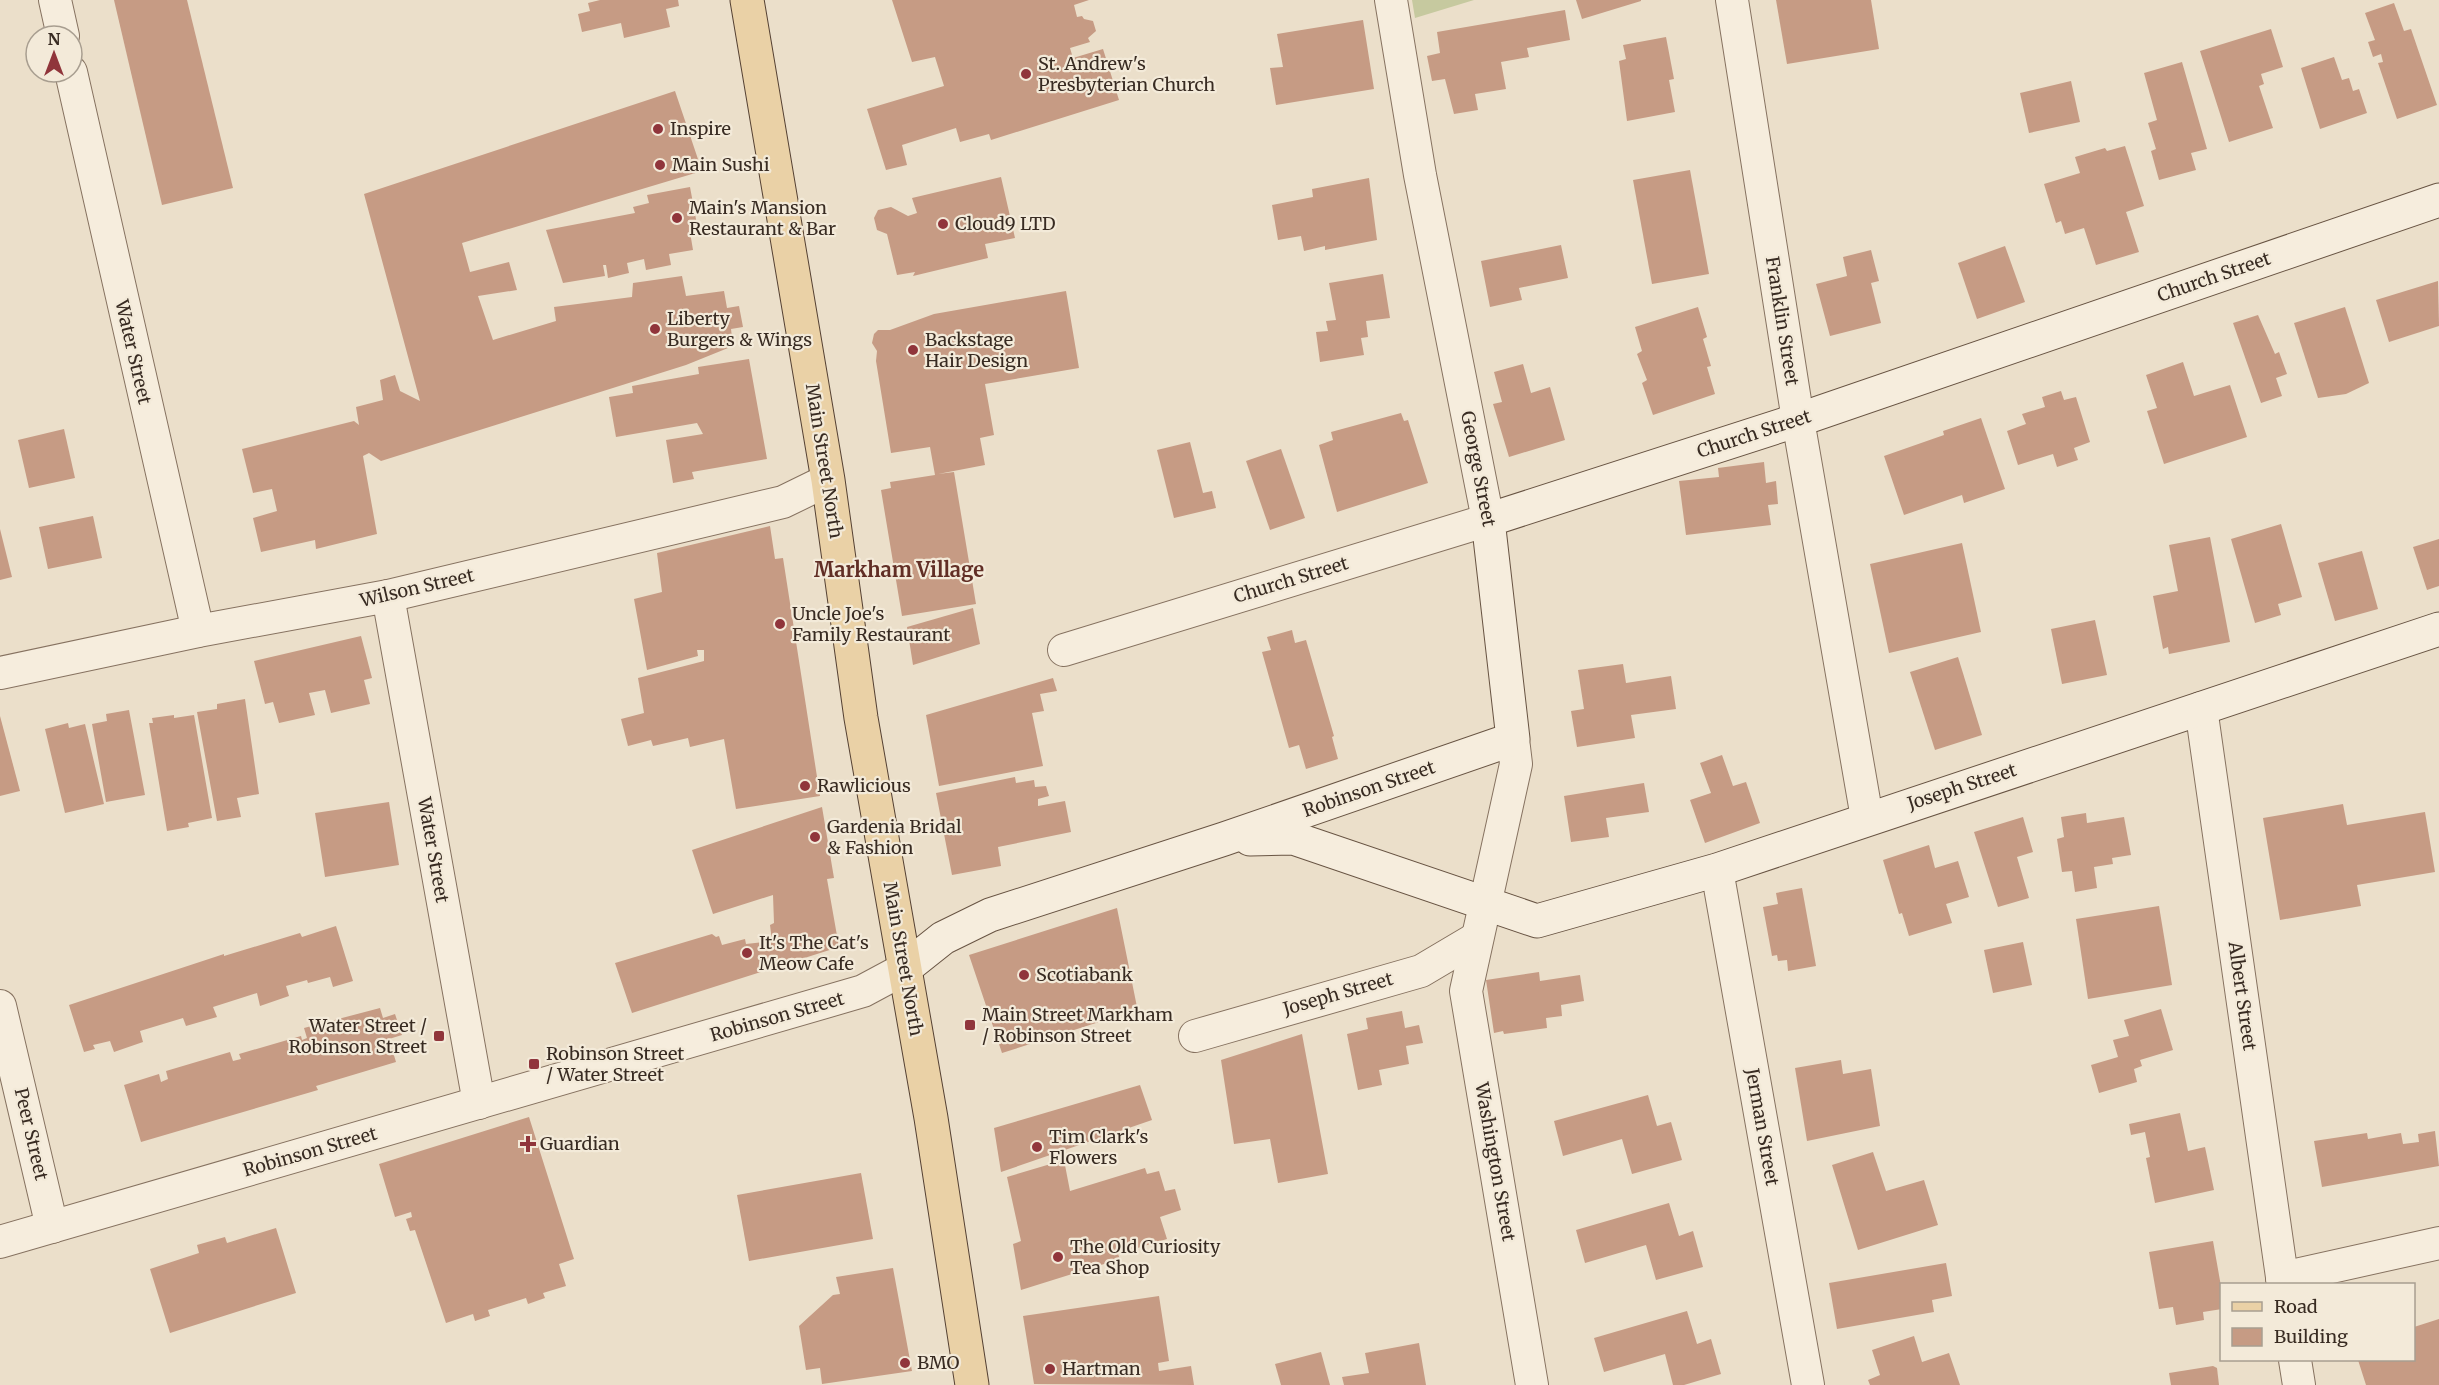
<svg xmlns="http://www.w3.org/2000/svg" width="2439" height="1385" font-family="Merriweather,serif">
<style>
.green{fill:#c6c99f}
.building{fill:#c69b84}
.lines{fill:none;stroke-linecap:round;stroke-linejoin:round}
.street-casing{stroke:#867260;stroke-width:34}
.secondary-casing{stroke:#685443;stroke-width:35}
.primary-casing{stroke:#554133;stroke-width:35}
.street{stroke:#f6eddd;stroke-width:32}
.secondary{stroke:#f6eddd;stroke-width:33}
.primary{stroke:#ead1a6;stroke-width:33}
.poi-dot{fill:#90353b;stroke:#f3ead9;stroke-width:2}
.labels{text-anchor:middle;stroke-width:4.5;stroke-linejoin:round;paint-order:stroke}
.poi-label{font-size:18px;fill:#382b22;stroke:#f3ead9;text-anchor:start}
.street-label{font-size:18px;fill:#382b22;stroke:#f3ead9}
.neighbourhood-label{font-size:20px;font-weight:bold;fill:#612e25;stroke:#f3ead9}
</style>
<rect width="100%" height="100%" fill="#ebdfca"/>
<path class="green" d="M1412,0H1474L1415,18Z"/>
<g class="building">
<path d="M114,0H187L233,188L162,205Z"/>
<path d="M600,0H678L679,6L666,9L670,27L624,38L621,23L582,32L578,14L590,11L588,3Z"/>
<path d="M892,0H1089L1074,5L1077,17L1082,16L1084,19L1093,21L1096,31L1088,38L1090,42L1070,48L1073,58L1103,49L1119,100L991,140L989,134L960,142L956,128L902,145L907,165L886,170L867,109L944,86L935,57L912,62Z"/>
<path d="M1576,0H1641V1L1582,19Z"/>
<path d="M1776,0H1871L1879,49L1787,64Z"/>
<path d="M2394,3L2404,31L2411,29L2437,105L2397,119L2378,63L2383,62L2381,54L2373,57L2368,42L2375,40L2365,13Z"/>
<path d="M1565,10L1570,40L1527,48L1529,57L1501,62L1506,89L1475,94L1478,110L1454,114L1445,79L1432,81L1427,56L1440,53L1437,32Z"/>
<path d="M1363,20L1374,89L1276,105L1270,68L1283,67L1277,34Z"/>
<path d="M2271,29L2283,67L2261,74L2264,84L2259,86L2273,128L2229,142L2200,51Z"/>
<path d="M1666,37L1674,79L1669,80L1675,112L1627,121L1619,61L1626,59L1623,45Z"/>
<path d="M2334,57L2342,80L2349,78L2353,91L2359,89L2367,113L2320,129L2301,68Z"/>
<path d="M2182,62L2207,149L2191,153L2196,170L2159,180L2151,151L2156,149L2148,123L2157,120L2144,73Z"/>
<path d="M2071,81L2080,122L2029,133L2020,93Z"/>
<path d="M675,91L702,171L462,243L470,272L509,262L517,290L478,296L493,340L556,321L554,307L632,297L633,283L682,276L686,296L724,291L727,308L739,306L743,327L731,329L733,346L686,365L381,461L369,453L363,456L377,534L316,549L315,540L261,552L253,518L277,511L272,489L253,493L242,449L354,421L359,425L356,407L383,400L380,380L395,375L400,391L420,401L364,194Z"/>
<path d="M2125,146L2144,206L2126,212L2139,252L2096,265L2084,228L2065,234L2061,221L2056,223L2044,184L2080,173L2075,157L2105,148L2107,151Z"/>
<path d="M1690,170L1709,274L1652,284L1633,180Z"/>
<path d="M1001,177L1015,238L985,244L988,258L913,276L915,272L897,275L887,234L877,230L874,218L878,210L891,207L908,216L917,213L912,198Z"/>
<path d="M1369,178L1377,240L1325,250V246L1304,251L1301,236L1278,240L1272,205L1313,197L1312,189Z"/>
<path d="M690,187L698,230L690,232L693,250L669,254L671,265L646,270L644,259L627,263L629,273L608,278L606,265H603L605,276L563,283L546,230L635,213L633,207L649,203L647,195Z"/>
<path d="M1561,245L1568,278L1519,288L1522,300L1490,307L1481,261Z"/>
<path d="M2005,246L2025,302L1977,319L1958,263Z"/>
<path d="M1871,250L1879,281L1871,283L1881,323L1830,336L1816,284L1847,276L1843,257Z"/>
<path d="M1383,274L1390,318L1366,321L1368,337L1361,338L1364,355L1320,362L1316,332L1328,331L1326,321L1336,320L1329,283Z"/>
<path d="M2438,281L2439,326L2389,342L2376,300Z"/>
<path d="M1066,291L1079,368L985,384L994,435L980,438L985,465L938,474L954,472L976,604L902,616L881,490L891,488L890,482L935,475L930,447L891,453L876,361L877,351L872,343L874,334L878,330H890L934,314Z"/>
<path d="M1698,307L1707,337L1703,339L1711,366L1707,367L1715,394L1653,415L1642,383L1647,380L1637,354L1642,351L1635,327Z"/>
<path d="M2345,307L2369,383L2346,394L2318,398L2294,323Z"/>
<path d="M2258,315L2275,354L2279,352L2287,374L2276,378L2282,396L2261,403L2233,323Z"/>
<path d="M749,359L767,459L692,472L694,479L673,483L666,440L703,434L697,423L616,437L609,397L633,393L632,386L699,374L698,367Z"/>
<path d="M2183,362L2194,396L2230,385L2247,437L2164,464L2147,411L2157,408L2146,375Z"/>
<path d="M1523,364L1531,393L1550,387L1565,440L1509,457L1493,404L1502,402L1494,372Z"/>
<path d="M2061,391L2064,400L2076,397L2090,442L2074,448L2078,460L2057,467L2053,454L2018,465L2007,431L2026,424L2022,414L2045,407L2042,397Z"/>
<path d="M1401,413L1404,421L1408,420L1428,483L1337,512L1319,445L1333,440L1331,432Z"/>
<path d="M1981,418L2005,489L1964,503L1962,495L1904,515L1884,456L1944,435L1943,431Z"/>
<path d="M64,429L75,478L29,488L18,440Z"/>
<path d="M1190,442L1203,493L1212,491L1216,508L1174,518L1157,450Z"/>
<path d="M1281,449L1305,518L1270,530L1246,461Z"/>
<path d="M1764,462L1766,483L1776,481L1778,504L1768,505L1771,525L1686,535L1679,481L1719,477L1718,468Z"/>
<path d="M93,516L102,558L48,569L39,527Z"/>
<path d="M2281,524L2302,597L2278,604L2281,615L2255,623L2231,539Z"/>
<path d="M770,526L775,559L783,558L820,796L736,809L724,739L690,747L688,738L653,746L651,740L628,746L621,719L644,713L638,678L704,661V650H697L698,656L647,670L634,599L662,592L657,553Z"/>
<path d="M0,529L12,577L0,580Z"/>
<path d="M2210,537L2230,642L2169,654L2168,647L2163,649L2153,596L2178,591L2169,545Z"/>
<path d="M2439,539V586L2427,590L2413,547Z"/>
<path d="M1962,543L1981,632L1889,653L1870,564Z"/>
<path d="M2362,551L2378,609L2335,621L2318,563Z"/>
<path d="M973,608L980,644L913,665L907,627Z"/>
<path d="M2095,620L2107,675L2062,684L2051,629Z"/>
<path d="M1292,630L1295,643L1306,640L1334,736L1332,737L1338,759L1306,769L1299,745L1289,748L1262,652L1271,650L1267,637Z"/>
<path d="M361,636L372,678L364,680L370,704L331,713L325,690L309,693L315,715L279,723L273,702L265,704L254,661Z"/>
<path d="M1958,657L1982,735L1935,750L1910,672Z"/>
<path d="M1623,664L1626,683L1671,676L1676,709L1631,715L1635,738L1577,747L1571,711L1584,709L1578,670Z"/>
<path d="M1053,678L1057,691L1040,694L1044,711L1032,713L1043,766L939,786L926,715Z"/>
<path d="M245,699L259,794L237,798L241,817L217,821L197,712L217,709V704Z"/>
<path d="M129,710L145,795L106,802L92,724L107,721L106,714Z"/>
<path d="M174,715V718L194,715L212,818L188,823L189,827L167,831L149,723H153L152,718Z"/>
<path d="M0,716L20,791L0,796Z"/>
<path d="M68,723L69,728L85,724L104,804L65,813L45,729Z"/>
<path d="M1722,755L1733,786L1746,782L1760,823L1705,843L1690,800L1711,793L1700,763Z"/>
<path d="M1015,777L1016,783L1034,780L1035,787L1046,786L1049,796L1038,799V806L1065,801L1071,832L998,847L1001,866L952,875L936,793Z"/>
<path d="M1644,783L1649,812L1606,818L1609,837L1571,842L1564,796Z"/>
<path d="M389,802L399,865L325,877L315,813Z"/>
<path d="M2343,804L2347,825L2425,812L2435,872L2357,885L2361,906L2280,920L2263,818Z"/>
<path d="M822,807L834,878L827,879L839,947L632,1013L615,963L712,934L716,937L719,936L722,945L745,939L746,944L772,941L770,925L774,923L773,895L713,914L692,850Z"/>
<path d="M2086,813L2087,823L2124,817L2131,855L2112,858L2113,864L2094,867L2097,888L2075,892L2072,871L2062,872L2057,839L2064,837L2061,817Z"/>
<path d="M2023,817L2033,852L2017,857L2029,898L1998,907L1974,832Z"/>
<path d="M1929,845L1935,868L1958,861L1969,897L1946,904L1952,923L1909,936L1902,913L1899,914L1883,860Z"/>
<path d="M1802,888L1816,966L1788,971L1787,960L1778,961L1777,955L1772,956L1763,907L1778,904L1776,893Z"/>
<path d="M2159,906L2172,985L2088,999L2076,919Z"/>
<path d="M1117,908L1137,1007L1120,1012L1121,1015L1002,1053L969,955Z"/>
<path d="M336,926L353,981L333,987L330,977L308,983L307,980L286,986L289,996L260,1006L257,993L213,1007L217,1017L186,1026L183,1018L140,1031L143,1042L114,1052L110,1041L93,1045L95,1049L84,1052L69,1005L224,954V956L300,933L302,937Z"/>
<path d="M2023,942L2032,985L1993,993L1984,950Z"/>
<path d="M1539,972L1540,981L1580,975L1584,1001L1561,1005L1562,1016L1546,1018L1547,1028L1504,1034L1503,1031L1494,1033L1486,980Z"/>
<path d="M380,1008L383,1018L395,1014L402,1035L389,1039L396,1062L316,1086L318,1090L141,1142L124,1085L159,1074L161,1082L168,1079L166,1071L230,1052L233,1061L241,1059L239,1054L301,1036L302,1040L307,1038L304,1028Z"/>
<path d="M2161,1009L2173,1050L2140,1060L2142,1066L2134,1069L2137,1082L2099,1093L2091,1065L2118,1057L2113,1040L2129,1036L2124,1020Z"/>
<path d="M1402,1011L1405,1028L1419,1025L1423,1043L1406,1046L1409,1064L1379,1070L1382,1085L1358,1090L1347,1034L1368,1029L1366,1018Z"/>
<path d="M1302,1034L1328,1174L1278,1183L1270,1139L1234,1144L1221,1060Z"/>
<path d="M1841,1060L1843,1074L1871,1069L1880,1126L1807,1141L1795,1068Z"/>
<path d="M1140,1085L1152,1120L1001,1172L994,1128Z"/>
<path d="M1648,1095L1657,1126L1671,1122L1682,1160L1632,1174L1622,1139L1563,1156L1554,1121Z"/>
<path d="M2180,1113L2188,1151L2205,1147L2214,1190L2155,1203L2146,1158L2150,1157L2145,1132L2131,1135L2129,1124Z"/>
<path d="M529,1117L574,1259L559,1264L566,1286L543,1293L545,1298L528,1304L526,1298L488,1310L490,1316L475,1321L473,1314L446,1323L415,1230L410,1231L406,1219L412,1217L411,1212L395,1217L379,1164Z"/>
<path d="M2435,1131L2439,1166L2322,1187L2314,1141L2367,1133L2368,1139L2401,1133L2403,1144L2419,1142L2418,1134Z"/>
<path d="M1873,1152L1886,1191L1924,1180L1938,1225L1858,1250L1832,1165Z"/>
<path d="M1064,1160L1070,1191L1145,1168L1147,1174L1159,1171L1165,1191L1175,1189L1181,1210L1160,1217L1167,1239L1118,1254L1120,1259L1021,1290L1013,1244L1021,1241L1007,1177Z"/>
<path d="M861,1173L873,1239L749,1261L737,1195Z"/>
<path d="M1669,1203L1679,1236L1693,1231L1703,1267L1656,1280L1646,1245L1585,1263L1576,1230Z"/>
<path d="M276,1228L296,1293L170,1333L150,1269L199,1253L197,1245L225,1237L227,1243Z"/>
<path d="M2213,1241L2222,1292V1309L2203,1312L2204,1320L2176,1325L2173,1307L2159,1309L2149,1252Z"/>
<path d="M1946,1263L1952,1296L1932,1300L1934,1312L1837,1329L1829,1283Z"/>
<path d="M893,1268L912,1371L822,1384L820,1368L806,1370L799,1326L833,1295L840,1294L836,1277Z"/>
<path d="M1159,1296L1169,1361L1158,1363L1159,1371L1191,1366L1194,1385L1034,1384L1023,1316Z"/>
<path d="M1687,1311L1697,1344L1711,1339L1721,1374L1684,1385H1673L1665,1354L1604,1372L1594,1338Z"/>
<path d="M2439,1319V1385H2366L2358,1360H2414V1327Z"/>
<path d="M1914,1336L1922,1362L1949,1353L1960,1385H1870L1868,1380L1880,1375L1872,1350Z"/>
<path d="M1419,1343L1426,1385H1344L1342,1377L1369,1373L1365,1353Z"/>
<path d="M1321,1352L1330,1385H1281L1275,1364Z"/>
<path d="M2213,1366L2217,1368L2219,1385H2171L2169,1373Z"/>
</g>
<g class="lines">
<defs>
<g id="street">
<path d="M55,0L63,36"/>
<path d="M1732,0L1798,420L1867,818"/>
<path d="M71,72L198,631"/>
<path d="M388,596L479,1103"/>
<path d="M1064,650L1488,520L1420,175L1391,0"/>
<path d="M0,673L198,631L388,596L783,502L828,480"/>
<path d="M2201,708L2283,1284"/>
<path d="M1513,739L1516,764L1466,991L1532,1385"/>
<path d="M1717,870L1808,1385"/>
<path d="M0,1006L52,1227"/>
<path d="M1195,1036L1421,971L1475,939"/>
<path d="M0,1242L863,991L904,969"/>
<path d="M2282,1278L2439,1243"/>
<path d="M2295,1360L2299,1385"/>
</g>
<g id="secondary">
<path d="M1250,839L1293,838L1537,921L1717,870L2439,629"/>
<path d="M904,969L943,938L990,915L1224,839L1513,739L1488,520L1798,420L2439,200"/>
</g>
<path id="primary" d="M747,0L828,480L861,718L931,1118L972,1385"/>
</defs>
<use href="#street" class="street-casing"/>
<use href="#secondary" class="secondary-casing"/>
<use href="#primary" class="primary-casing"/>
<use href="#street" class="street"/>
<use href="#secondary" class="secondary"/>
<use href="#primary" class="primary"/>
</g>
<g class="poi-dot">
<circle cx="1026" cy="74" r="6"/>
<circle cx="658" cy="129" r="6"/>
<circle cx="660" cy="165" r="6"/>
<circle cx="677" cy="218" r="6"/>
<circle cx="943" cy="224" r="6"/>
<circle cx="655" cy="329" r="6"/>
<circle cx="913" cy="350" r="6"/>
<circle cx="780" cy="624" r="6"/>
<circle cx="805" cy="786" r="6"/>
<circle cx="815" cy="837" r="6"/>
<circle cx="747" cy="953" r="6"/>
<circle cx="1024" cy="975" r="6"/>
<rect x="964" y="1019" width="12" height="12" rx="3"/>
<rect x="433" y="1030" width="12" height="12" rx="3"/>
<rect x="528" y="1058" width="12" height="12" rx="3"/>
<path d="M525 1135h6v6h6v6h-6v6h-6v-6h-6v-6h6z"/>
<circle cx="1037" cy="1147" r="6"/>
<circle cx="1058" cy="1257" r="6"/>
<circle cx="905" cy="1363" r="6"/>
<circle cx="1050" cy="1369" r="6"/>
</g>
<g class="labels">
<g class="poi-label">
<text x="1038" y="70">St. Andrew's<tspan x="1038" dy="21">Presbyterian Church</tspan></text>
<text x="670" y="135">Inspire</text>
<text x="672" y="171">Main Sushi</text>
<text x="689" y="214">Main's Mansion<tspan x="689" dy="21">Restaurant &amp; Bar</tspan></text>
<text x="955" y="230">Cloud9 LTD</text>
<text x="667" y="325">Liberty<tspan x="667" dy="21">Burgers &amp; Wings</tspan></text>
<text x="925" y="346">Backstage<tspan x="925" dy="21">Hair Design</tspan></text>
<text x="792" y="620">Uncle Joe's<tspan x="792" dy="21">Family Restaurant</tspan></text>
<text x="817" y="792">Rawlicious</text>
<text x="827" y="833">Gardenia Bridal<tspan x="827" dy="21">&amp; Fashion</tspan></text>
<text x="759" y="949">It's The Cat's<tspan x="759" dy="21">Meow Cafe</tspan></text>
<text x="1036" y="981">Scotiabank</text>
<text x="982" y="1021">Main Street Markham<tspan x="982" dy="21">/ Robinson Street</tspan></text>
<text x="427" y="1032" text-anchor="end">Water Street /<tspan x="427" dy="21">Robinson Street</tspan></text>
<text x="546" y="1060">Robinson Street<tspan x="546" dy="21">/ Water Street</tspan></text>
<text x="1049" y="1143">Tim Clark's<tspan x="1049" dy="21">Flowers</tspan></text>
<text x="540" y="1150">Guardian</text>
<text x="1070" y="1253">The Old Curiosity<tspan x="1070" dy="21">Tea Shop</tspan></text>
<text x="917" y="1369">BMO</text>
<text x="1062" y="1375">Hartman</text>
</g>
<g class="street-label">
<text transform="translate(2214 277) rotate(-19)" y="6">Church Street</text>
<text transform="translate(1782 321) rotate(81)" y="6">Franklin Street</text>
<text transform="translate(133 352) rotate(77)" y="6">Water Street</text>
<text transform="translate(1754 434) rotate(-18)" y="6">Church Street</text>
<text transform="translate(824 461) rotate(81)" y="6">Main Street North</text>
<text transform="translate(1478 469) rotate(79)" y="6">George Street</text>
<text transform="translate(1291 580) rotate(-17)" y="6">Church Street</text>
<text transform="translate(417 588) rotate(-13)" y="6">Wilson Street</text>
<text transform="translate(1962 787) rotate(-18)" y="6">Joseph Street</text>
<text transform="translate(1369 789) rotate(-19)" y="6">Robinson Street</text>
<text transform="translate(433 850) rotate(80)" y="6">Water Street</text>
<text transform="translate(903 959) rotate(80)" y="6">Main Street North</text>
<text transform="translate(1338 994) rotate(-16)" y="6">Joseph Street</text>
<text transform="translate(2242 996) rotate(82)" y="6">Albert Street</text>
<text transform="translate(777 1017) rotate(-16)" y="6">Robinson Street</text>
<text transform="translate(1762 1127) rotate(80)" y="6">Jerman Street</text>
<text transform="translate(31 1134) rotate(77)" y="6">Peer Street</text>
<text transform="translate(310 1152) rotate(-16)" y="6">Robinson Street</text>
<text transform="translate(1495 1162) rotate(80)" y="6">Washington Street</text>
</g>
<g class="neighbourhood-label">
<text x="899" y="577">Markham Village</text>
</g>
</g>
<rect x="2220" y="1283" width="195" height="78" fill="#f3ead9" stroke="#a89e90" stroke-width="1.5"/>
<rect x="2232" y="1302" width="30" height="9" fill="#ead1a6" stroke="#a89e90" stroke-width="1.5"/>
<text x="2274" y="1313" font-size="18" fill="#382b22">Road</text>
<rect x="2232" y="1328" width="30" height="18" fill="#c69b84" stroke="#a89e90" stroke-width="1.5"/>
<text x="2274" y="1343" font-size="18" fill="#382b22">Building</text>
<g transform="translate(54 54)"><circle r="28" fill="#f3ead9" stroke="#a89e90" stroke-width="1.5"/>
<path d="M0-4.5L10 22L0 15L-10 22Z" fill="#90353b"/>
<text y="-9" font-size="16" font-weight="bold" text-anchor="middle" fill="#382b22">N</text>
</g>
</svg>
